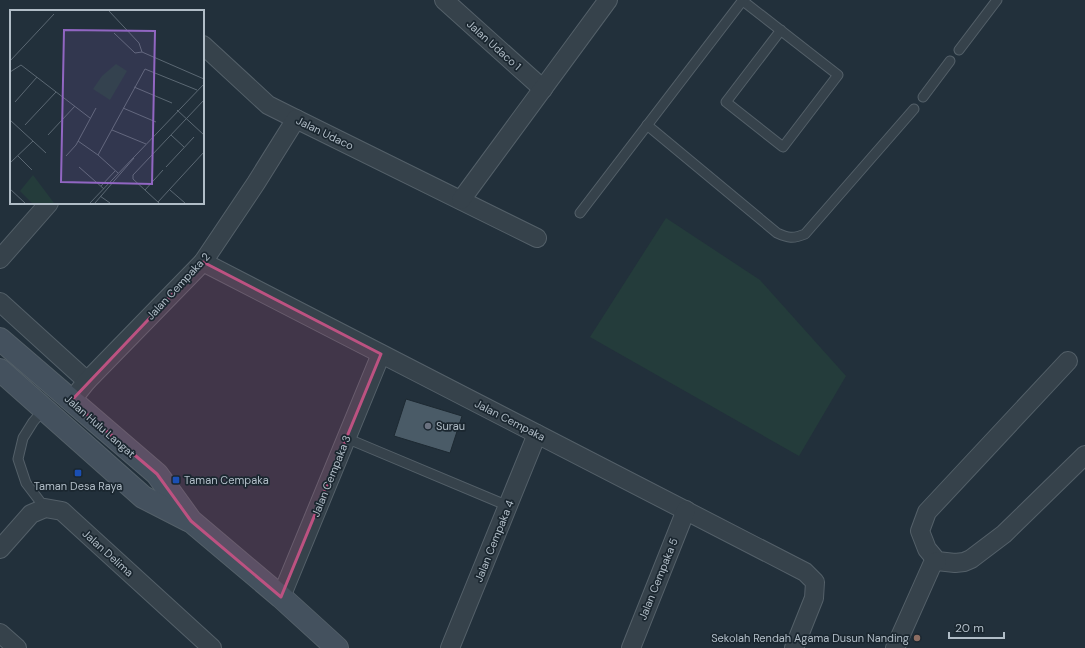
<svg xmlns="http://www.w3.org/2000/svg" width="1085" height="648" font-family="'DM Sans',sans-serif">
<style>
.green{fill:#243c3b}
.building{fill:#4a5b67;stroke:#1d2932}
.lines{fill:none;stroke-linecap:round;stroke-linejoin:round}
.lane-casing{stroke:#546069;stroke-width:11}
.street-casing{stroke:#546069;stroke-width:20}
.secondary-casing{stroke:#546069;stroke-width:24}
.lane{stroke:#36424b;stroke-width:9}
.street{stroke:#36424b;stroke-width:18}
.secondary{stroke:#44515e;stroke-width:22}
.marked{fill:#bc5281;fill-opacity:0.2;stroke:#bc5281;stroke-width:3;stroke-linejoin:round}
.worship-dot{fill:#6b7280;stroke:#1b2730;stroke-width:1.5}
.transit-dot{fill:#1a4fb4;stroke:#1b2730;stroke-width:1.5}
.education-dot{fill:#8d6e63;stroke:#1b2730;stroke-width:1.5}
.labels{text-anchor:middle;stroke-width:3.5;stroke-linejoin:round;paint-order:stroke}
.street-label{font-size:11px;fill:#b1bdc7;stroke:#1b2730}
.poi-label{font-size:11px;fill:#b1bdc7;stroke:#1b2730;text-anchor:start}
.inset-road{fill:none;stroke:#5b6873;stroke-width:1}
.view{fill:#9166c2;fill-opacity:0.15;stroke:#9166c2;stroke-width:2}
.inset-edge{fill:none;stroke:#b1bdc7;stroke-width:2}
</style>
<rect width="100%" height="100%" fill="#22303b"/>
<path class="green" d="M666,218L760,280L846,376L799,456L590,337Z"/>
<path class="building" d="M406,399L462,416L450,453L394,436Z"/>
<g class="lines">
<defs>
<g id="lane">
<path d="M743,1L838,75L783,147L726,102L781,30"/>
<path d="M959,50L997,0"/>
<path d="M923,97L950,61"/>
<path d="M647,125L777,233C788,238 793,239 805,234L914,109"/>
<path d="M580,213L743,0"/>
<path d="M44,409L33,422L23,438L18,459L26,483L45,508"/>
<path d="M346,438L508,506"/>
</g>
<g id="street">
<path d="M444,0L543,89"/>
<path d="M203,45L268,105L296,119L537,238"/>
<path d="M461,200L608,0"/>
<path d="M0,259L49,203"/>
<path d="M203,262L805,572L815,582L814,598L794,648"/>
<path d="M0,302L87,381"/>
<path d="M1068,361L927,512L920,531L927,549L937,561L955,563L964,562L971,559L1004,534L1085,455"/>
<path d="M71,401L87,381L203,262L256,183L296,119"/>
<path d="M0,549L31,514L45,508L62,511L212,648"/>
<path d="M281,597L381,354"/>
<path d="M0,633L17,648"/>
<path d="M450,648L537,434"/>
<path d="M631,648L686,510"/>
<path d="M895,648L932,565L937,561"/>
</g>
<g id="secondary">
<path d="M0,339L157,474L191,521L281,597L337,648"/>
<path d="M0,370L143,497L188,520"/>
</g>
</defs>
<use href="#lane" class="lane-casing"/>
<use href="#street" class="street-casing"/>
<use href="#secondary" class="secondary-casing"/>
<use href="#lane" class="lane"/>
<use href="#street" class="street"/>
<use href="#secondary" class="secondary"/>
</g>
<path class="marked" d="M203,262L381,354L281,597L191,521L157,474L71,401Z"/>
<circle class="worship-dot" cx="428" cy="426" r="4"/>
<g class="transit-dot">
<rect x="74" y="469" width="8" height="8" rx="2"/>
<rect x="172" y="476" width="8" height="8" rx="2"/>
</g>
<circle class="education-dot" cx="917" cy="638" r="4"/>
<g class="labels">
<g class="street-label">
<text transform="translate(494 45) rotate(42)" y="4">Jalan Udaco 1</text>
<text transform="translate(325 133) rotate(26)" y="4">Jalan Udaco</text>
<text transform="translate(178 286) rotate(-47)" y="4">Jalan Cempaka 2</text>
<text transform="translate(510 420) rotate(27)" y="4">Jalan Cempaka</text>
<text transform="translate(100 426) rotate(41)" y="4">Jalan Hulu Langat</text>
<text transform="translate(331 476) rotate(-68)" y="4">Jalan Cempaka 3</text>
<text transform="translate(494 541) rotate(-68)" y="4">Jalan Cempaka 4</text>
<text transform="translate(108 553) rotate(42)" y="4">Jalan Delima</text>
<text transform="translate(658 579) rotate(-68)" y="4">Jalan Cempaka 5</text>
</g>
<g class="poi-label">
<text x="436" y="430">Surau</text>
<text x="184" y="484">Taman Cempaka</text>
<text x="78" y="490" text-anchor="middle">Taman Desa Raya</text>
<text x="909" y="642" text-anchor="end">Sekolah Rendah Agama Dusun Nanding</text>
</g>
</g>
<g transform="translate(10 10)">
<rect width="194" height="194" fill="#22303b"/>
<path d="M106,54L117,61L100,90L83,79L92,66ZM23,165L44,193H22L10,181Z" fill="#243c3b"/>
<path class="inset-road" d="M99,1L129,33L132,42M104,23L125,43L132,42L194,69M0,51L44,4M0,62L11,55L80,108M124,77L162,93M5,92L27,67M113,98L146,112M167,100L194,125M0,110L36,143M15,115L46,82M102,120L136,134M38,125L65,96M161,125L174,137M68,131L88,145L108,163M88,145L135,59L187,80M8,146L22,160M56,146L66,135L86,98M0,153L23,131M69,157L94,179M156,157L184,127M91,176L105,161M0,179L15,193M135,180L153,160M160,180L175,193M90,186L100,193M148,192L194,142M80,193L194,74M85,193L124,148M149,193L123,169V165L194,90"/>
<path class="view" d="M54,20L145,21L142,174L51,172Z"/>
<rect width="194" height="194" class="inset-edge"/>
</g>
<path d="M949 632v6h55v-6" fill="none" stroke="#b1bdc7" stroke-width="2"/>
<text x="955" y="632" font-size="12" fill="#b1bdc7" stroke="#1b2730" stroke-width="3" paint-order="stroke">20 m</text>
</svg>
